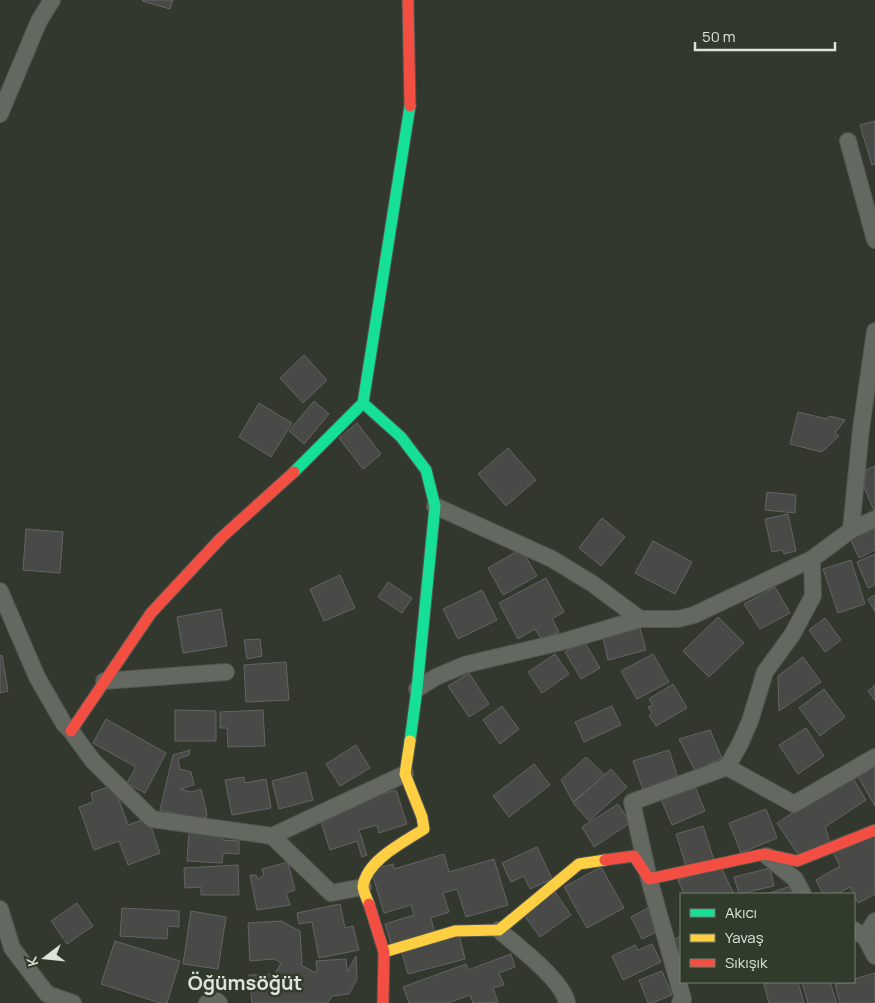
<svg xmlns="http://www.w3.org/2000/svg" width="875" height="1003" font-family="Manrope,sans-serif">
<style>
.building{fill:#494a48;stroke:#646463}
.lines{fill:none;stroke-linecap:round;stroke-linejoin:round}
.street-casing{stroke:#51564e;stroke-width:18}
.fast-casing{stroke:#51564e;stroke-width:13}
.slow-casing{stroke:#51564e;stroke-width:13}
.jam-casing{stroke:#51564e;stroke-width:13}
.street{stroke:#636860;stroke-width:16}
.fast{stroke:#16e098;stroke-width:11}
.slow{stroke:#ffcf43;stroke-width:11}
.jam{stroke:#f24e42;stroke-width:11}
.labels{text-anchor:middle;stroke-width:5;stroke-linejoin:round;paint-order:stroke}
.district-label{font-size:20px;font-weight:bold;fill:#dee4da;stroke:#313b2b}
</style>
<rect width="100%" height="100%" fill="#32382e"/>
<g class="building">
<path d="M143,0H173L170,9L142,1Z"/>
<path d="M875,121V164L872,165L860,125Z"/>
<path d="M304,355L327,380L303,403L280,378Z"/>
<path d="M314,401L329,414L304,444L289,431Z"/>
<path d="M259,403L292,423L271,457L239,437Z"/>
<path d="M798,412L827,419L830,416L845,420L835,433L839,436L822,452L790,444Z"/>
<path d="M357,423L381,454L363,469L339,438Z"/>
<path d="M508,448L536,480L506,506L478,474Z"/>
<path d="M875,466V513L864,487L866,470Z"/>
<path d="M767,492L796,495L795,513L765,510Z"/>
<path d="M788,514L796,551L784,554L783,550L772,552L765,519Z"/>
<path d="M602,518L625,537L601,566L579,548Z"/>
<path d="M875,526V550L859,558L850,538Z"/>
<path d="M26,529L63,532L60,573L23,570Z"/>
<path d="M653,541L692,562L675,594L635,573Z"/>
<path d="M521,549L537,576L503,595L488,568Z"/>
<path d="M875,554V585L868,588L857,562Z"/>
<path d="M851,560L865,604L838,613L823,569Z"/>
<path d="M340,575L355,608L324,621L310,589Z"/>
<path d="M546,578L564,612L552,619L559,632L542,640L535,629L518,639L499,603Z"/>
<path d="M388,582L412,598L402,613L378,597Z"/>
<path d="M775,587L790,613L760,629L744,604Z"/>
<path d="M482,590L497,620L458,639L443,609Z"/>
<path d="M875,595V612L868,599Z"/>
<path d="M221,609L227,646L183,653L177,617Z"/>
<path d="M718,617L744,643L709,677L683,651Z"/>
<path d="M825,618L841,640L825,652L809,630Z"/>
<path d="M640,628L646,650L608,660L603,638Z"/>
<path d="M260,639L262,656L247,659L244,640Z"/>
<path d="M584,641L600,668L581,679L565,652Z"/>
<path d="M555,654L569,674L542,693L528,672Z"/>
<path d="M653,654L669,682L637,699L621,671Z"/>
<path d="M2,655L8,691L0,693V656Z"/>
<path d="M803,657L821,682L779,711L778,676Z"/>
<path d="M286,662L289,700L246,702L244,665Z"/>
<path d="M469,673L489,704L469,717L448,686Z"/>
<path d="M673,684L687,708L656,726L649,715L652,713L648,707L653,705L649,699Z"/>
<path d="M875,685V701L868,691Z"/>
<path d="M824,689L845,717L820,736L799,708Z"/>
<path d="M502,706L519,729L500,744L483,720Z"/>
<path d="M612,706L621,725L584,742L575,722Z"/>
<path d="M175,710L216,711V741H175Z"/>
<path d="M263,710L265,746L228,747L227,728H220V712Z"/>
<path d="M106,719L166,753L145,793L127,783L136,767L93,743Z"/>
<path d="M806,728L824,756L798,774L779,745Z"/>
<path d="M710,730L722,758L695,771L679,739Z"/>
<path d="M356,745L370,768L340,786L326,764Z"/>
<path d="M190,750L189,755L178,759L180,769L191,772L194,785L180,789L192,792L201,789L207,814L204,822L194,818L160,810L173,755Z"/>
<path d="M669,750L678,778L643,790L633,761Z"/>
<path d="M586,757L605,775L573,802L561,780Z"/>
<path d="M875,762V806L856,773Z"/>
<path d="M534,764L550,785L509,817L493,796Z"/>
<path d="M611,769L627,787L589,821L573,803Z"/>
<path d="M306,772L313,800L279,809L272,781Z"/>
<path d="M851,775L866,800L825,827L830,842L799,856L777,823Z"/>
<path d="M244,777L245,783L266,779L271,808L232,815L225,780Z"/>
<path d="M693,782L705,811L672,825L660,797Z"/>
<path d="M114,785L128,825L148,818L160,853L128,865L119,841L94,850L79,807L93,802L91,793Z"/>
<path d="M396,790L407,824L379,833L377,825L359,830L367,855L362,857L357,841L330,850L320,819L348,810L347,805Z"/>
<path d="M618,804L630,823L594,847L582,827Z"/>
<path d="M766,809L777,838L741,853L729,823Z"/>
<path d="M703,826L714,860L687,869L676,834Z"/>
<path d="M189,832L222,834V840L239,841V854L223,853L222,863L187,861Z"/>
<path d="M875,835V894L858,903L850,887L837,894H823L816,880L840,866L833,853Z"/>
<path d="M537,847L552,879L530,889L524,876L511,882L502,863Z"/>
<path d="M444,854L449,872L494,859L508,905L466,917L457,889L443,893L449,912L431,918L435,934L392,947L385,924L414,915L411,905L384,913L371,870L393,864L394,869Z"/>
<path d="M288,862L295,890L286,893L290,905L257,910L250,875H256L258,879L264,875L262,869Z"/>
<path d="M238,865L239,895H201V887L185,888L184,868Z"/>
<path d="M601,867L624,908L587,928L564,887Z"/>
<path d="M721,867L734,894H684L678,880Z"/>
<path d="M770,868L774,886L739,894L734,877Z"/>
<path d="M795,885L798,894H766Z"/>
<path d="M555,892L571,915L540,937L523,914Z"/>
<path d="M77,903L93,926L67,944L51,921Z"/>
<path d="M340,904L345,928L353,926L359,950L319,958L312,922L299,924L297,913Z"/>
<path d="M650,907L661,930L642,939L631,917Z"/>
<path d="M122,908L179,911V927L168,926L167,939L120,936Z"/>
<path d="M191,911L226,917L218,969L183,964Z"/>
<path d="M281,921L300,931L302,962L301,965L314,972H317L316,961L346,959L347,972L356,956L357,979L349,994L332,996L328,1003H252L249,975L275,974L281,963L274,959L250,961L248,923Z"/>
<path d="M459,934L465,959L408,974L401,949Z"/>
<path d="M681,936V962L672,940Z"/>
<path d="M115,941L180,961L167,1003H160L101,984Z"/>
<path d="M652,944L661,962L623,980L612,956L635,945L638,950Z"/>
<path d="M511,954L515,967L499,973L504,985L493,988L498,1002L473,1003L470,995L448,1003H409L403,987L466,964L468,970Z"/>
<path d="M662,971L672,995L652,1003H648L639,980Z"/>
<path d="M875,973V1003H840L835,984L854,982V979Z"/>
<path d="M770,982H798L804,1003H769L764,984Z"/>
<path d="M802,982H830L837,1003H808Z"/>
</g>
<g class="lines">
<defs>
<g id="street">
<path d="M0,114L39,21L52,0"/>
<path d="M848,141L875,240"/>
<path d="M435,506L552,559L593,584L640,619"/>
<path d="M851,530L861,429L875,331"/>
<path d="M0,591L37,677L64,724L71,731L93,761L152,819L272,836L405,774"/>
<path d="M104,681L226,672"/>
<path d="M417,689L436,677L464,665L565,641L640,619H678L694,615L812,559L851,530L875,519"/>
<path d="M727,767L794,804L875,757"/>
<path d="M272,836L331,893L363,887"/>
<path d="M767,856L795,879L803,894"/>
<path d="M0,909L12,948L47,994L73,1003"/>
<path d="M499,930C517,946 563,980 567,1003"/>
<path d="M854,930L865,937L875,921"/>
<path d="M865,937L875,956"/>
<path d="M207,1003L217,1001L219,1003"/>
<path d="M680,1003L683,999L649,879L632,802L727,767L740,744L750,721L765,672L792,635L813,596L812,559"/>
</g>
<g id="fast">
<path d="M363,403L401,437L426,470L435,506L417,689L410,741"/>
<path d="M294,472L363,403L410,106"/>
</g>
<g id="slow">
<path d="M369,904C367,899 363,891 363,886C367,860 404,842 424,829L422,817L405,774L410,741"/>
<path d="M384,952L455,931L499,930L579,864L605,860"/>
</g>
<g id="jam">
<path d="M408,0L410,106"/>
<path d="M71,731L151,613L221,538L294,472"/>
<path d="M605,860L634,856L649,879L765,854L797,861L875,830"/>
<path d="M369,904L384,952L383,1003"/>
</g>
</defs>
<use href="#street" class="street-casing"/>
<use href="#fast" class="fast-casing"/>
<use href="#slow" class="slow-casing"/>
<use href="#jam" class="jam-casing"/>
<use href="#street" class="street"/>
<use href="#fast" class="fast"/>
<use href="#slow" class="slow"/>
<use href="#jam" class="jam"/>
</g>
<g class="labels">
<g class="district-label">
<text x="245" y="990">Öğümsöğüt</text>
</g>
</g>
<rect x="680" y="893" width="175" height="90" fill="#313b2b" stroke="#767f71"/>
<rect x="690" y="909" width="25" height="8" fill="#16e098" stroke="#767f71"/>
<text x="725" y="918" font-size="15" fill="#dee4da">Akıcı</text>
<rect x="690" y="934" width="25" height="8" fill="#ffcf43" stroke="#767f71"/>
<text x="725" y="943" font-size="15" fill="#dee4da">Yavaş</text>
<rect x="690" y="959" width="25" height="8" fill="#f24e42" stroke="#767f71"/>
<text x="725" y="968" font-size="15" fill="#dee4da">Sıkışık</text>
<g transform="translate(45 958) rotate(254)" stroke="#313b2b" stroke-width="4" paint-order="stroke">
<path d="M0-4L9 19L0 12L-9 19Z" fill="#dee4da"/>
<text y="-8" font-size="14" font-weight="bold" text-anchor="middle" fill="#dee4da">K</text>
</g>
<path d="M695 42v8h140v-8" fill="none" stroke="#dee4da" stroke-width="2.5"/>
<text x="702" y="42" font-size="15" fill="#dee4da" stroke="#313b2b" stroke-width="4" paint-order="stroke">50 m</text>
</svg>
